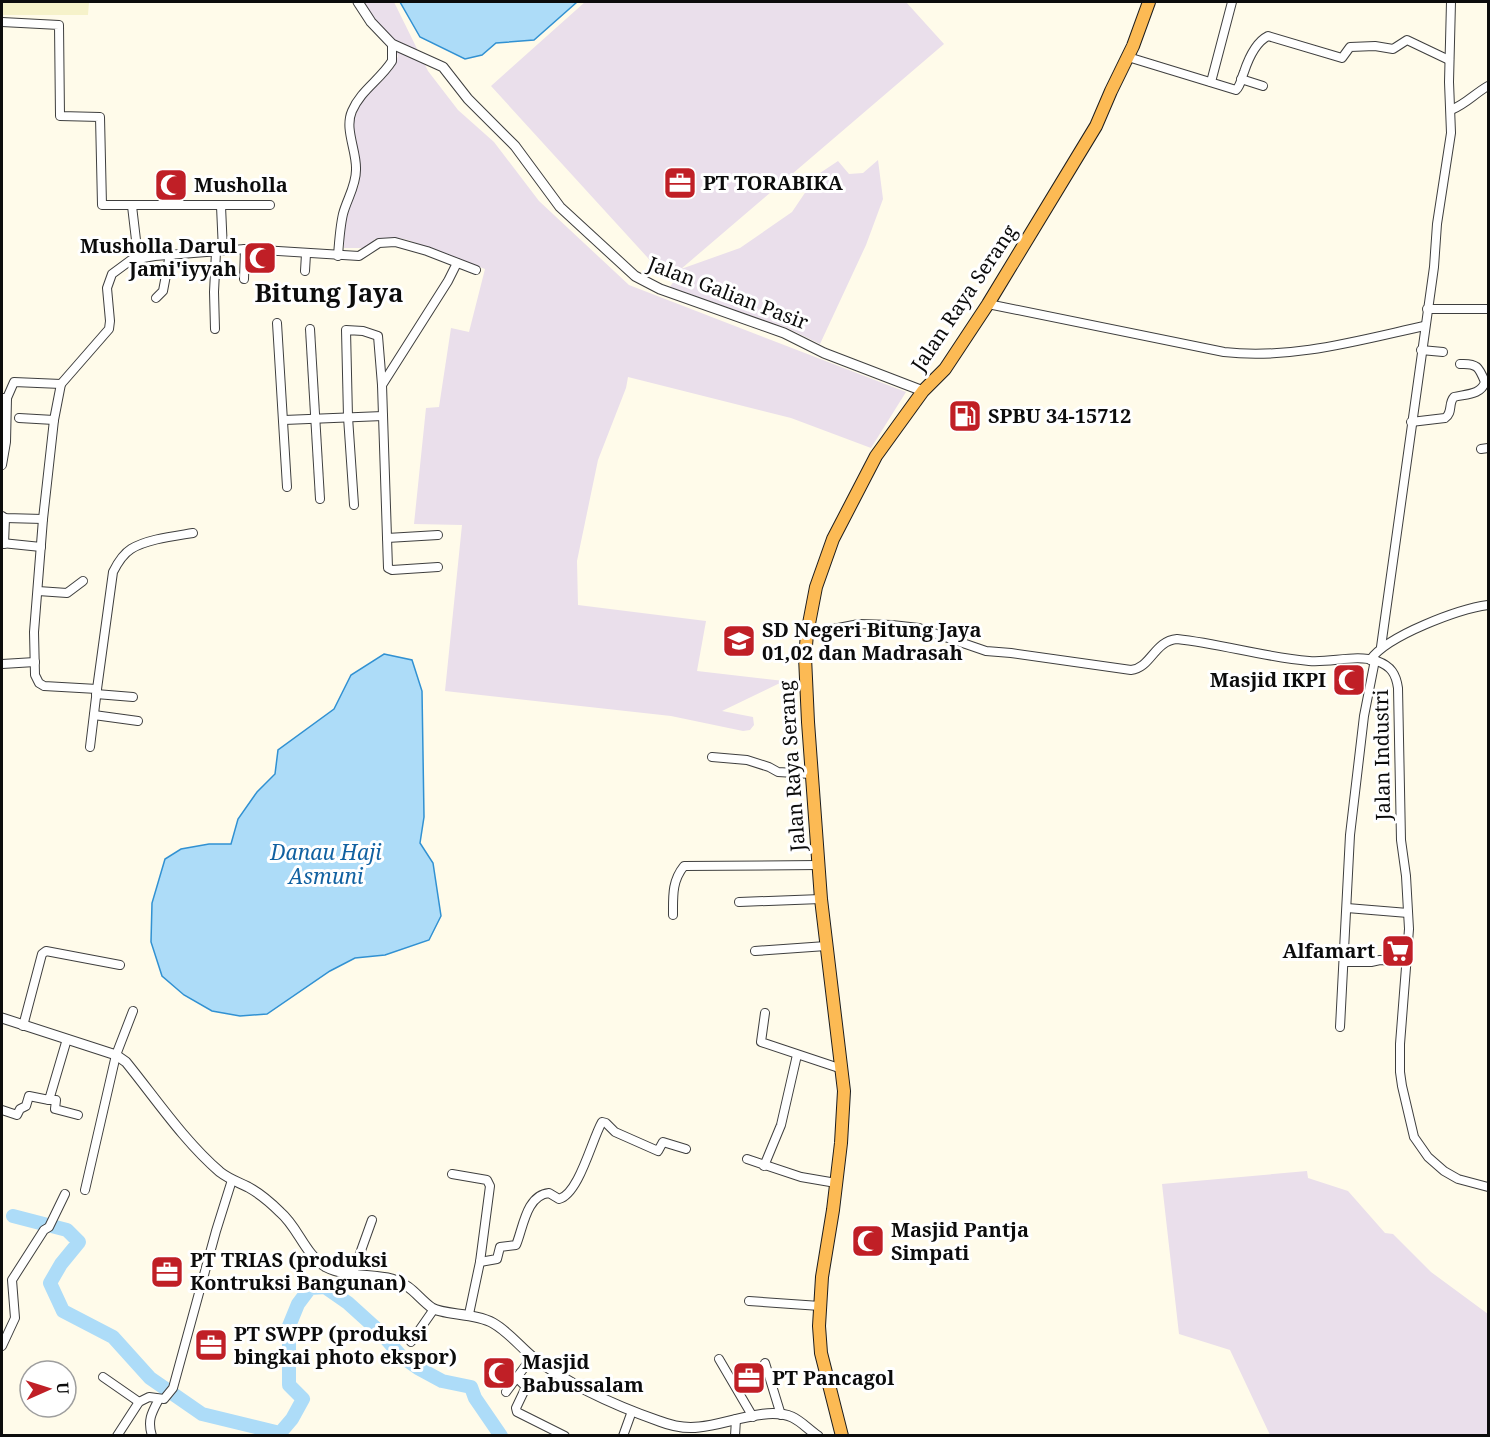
<svg xmlns="http://www.w3.org/2000/svg" width="1490" height="1437" font-family="'Noto Serif',serif">
<style>
.industrial{fill:#eadfeb}
.farmland{fill:#f6f2ca}
.water{fill:#addcf8;stroke:#3191d2;stroke-width:1.5}
.lines{fill:none;stroke-linecap:round;stroke-linejoin:round}
.river{stroke:#addcf8;stroke-width:14}
.minor-casing{stroke:#3f3f3f;stroke-width:10}
.tertiary-casing{stroke:#3f3f3f;stroke-width:11}
.trunk-casing{stroke:#1d1d1d;stroke-width:14}
.minor{stroke:#fff;stroke-width:8}
.tertiary{stroke:#fff;stroke-width:9}
.trunk{stroke:#fcba54;stroke-width:12}
.labels{text-anchor:middle;stroke-width:6;stroke-linejoin:round;paint-order:stroke}
.poi-label{font-size:20px;font-weight:bold;fill:#0c0c0c;stroke:#fff;text-anchor:start}
.street-label{font-size:20px;fill:#0c0c0c;stroke:#fff}
.water-label{font-size:21px;font-style:italic;fill:#1161a1;stroke:#fff}
.district-label{font-size:26px;font-weight:bold;fill:#0c0c0c;stroke:#fff}
</style>
<rect width="100%" height="100%" fill="#fffbea"/>
<g class="industrial">
<path d="M362,2H394L428,71L458,110L494,142L539,201L629,285L906,392L871,448L791,418L628,377L626,388L598,460L577,561L578,605L706,621L697,671L784,681L722,711L753,717L754,725L750,730L743,731L671,716L445,691L462,525L414,524L426,408L439,407L451,328L469,332L485,269L408,240L398,238L375,239L366,248H344V231L349,205L359,185L360,164L357,145L351,128L360,104L370,90L381,82L393,68L398,56L389,36L376,22Z"/>
<path d="M585,2H906L944,44L681,269L740,248L792,212L817,175L838,161L849,174L863,173L878,160L883,199L866,245L820,344L787,328L670,287L681,270L668,280L491,86Z"/>
<path d="M1307,1171L1308,1178L1348,1191L1385,1233L1393,1234L1431,1272L1488,1314V1435H1270L1230,1350L1179,1334L1162,1184Z"/>
</g>
<path class="farmland" d="M2,2H89L88,15H2Z"/>
<g class="water">
<path d="M400,2H577L534,40L496,43L482,55L465,59L420,37Z"/>
<path d="M384,654L412,660L422,691L424,817L420,843L433,863L441,916L429,940L385,955L355,958L330,971L267,1014L240,1016L212,1011L184,995L162,976L151,942L152,903L165,859L181,849L209,844H231L238,819L257,792L275,774L278,750L334,709L351,675Z"/>
</g>
<g class="lines">
<path class="river" d="M13,1216L67,1230L79,1242L61,1264L50,1283L63,1311L113,1337L150,1378L202,1414L280,1433L292,1419L303,1399L289,1385V1326L298,1304L310,1288L325,1287L348,1303L380,1332L401,1356L418,1368L442,1381L471,1387L475,1398L501,1436"/>
<defs>
<g id="minor">
<path d="M2,22L59,25L60,116L100,117L102,205H270"/>
<path d="M1128,57L1236,90C1241,85 1241,79 1244,72C1248,60 1256,42 1268,36L1342,58L1350,47L1375,46L1393,49L1407,40L1449,60"/>
<path d="M1241,79L1263,86"/>
<path d="M1211,82L1232,2"/>
<path d="M1451,110C1466,104 1474,94 1488,86"/>
<path d="M132,206L136,240L141,259"/>
<path d="M221,206L223,251"/>
<path d="M338,256C339,242 340,227 343,214C347,199 356,186 356,170C357,151 344,129 352,111C361,90 380,80 392,61V44"/>
<path d="M305,271L306,254"/>
<path d="M244,279L245,249"/>
<path d="M156,298L163,291L170,254"/>
<path d="M988,304L1224,352C1291,360 1360,340 1424,326"/>
<path d="M1427,309H1488"/>
<path d="M277,323L287,487"/>
<path d="M215,329L214,292L216,252"/>
<path d="M310,329L320,499"/>
<path d="M1421,350L1443,352"/>
<path d="M61,384L54,420L43,519L34,632L35,675L39,683L44,686L97,689L90,747"/>
<path d="M2,398H7L14,382L61,384L109,329L110,321L107,288L112,274L131,260L155,256L245,249L359,256L379,243L395,242L427,251L476,270"/>
<path d="M19,418L54,420"/>
<path d="M284,420L383,416"/>
<path d="M1411,422L1445,418C1453,413 1448,403 1454,397C1466,394 1481,395 1485,382C1479,367 1477,363 1460,364"/>
<path d="M1481,449L1488,448"/>
<path d="M2,465L6,442L7,398"/>
<path d="M354,505L348,417L346,330L363,331L378,336L382,385"/>
<path d="M2,516L5,518L43,519"/>
<path d="M387,538L438,535"/>
<path d="M2,543L41,547"/>
<path d="M4,544L5,518"/>
<path d="M438,567L392,570L388,568L382,385L448,281L457,263"/>
<path d="M38,591L67,593L83,581"/>
<path d="M807,634L859,624L892,625L919,628L986,651L1011,653L1131,670C1151,668 1154,641 1177,639C1222,644 1264,657 1309,661C1331,663 1356,654 1377,661C1391,666 1396,674 1398,688L1401,840L1406,876L1409,929L1400,1044V1072L1402,1086L1414,1137L1428,1157L1444,1171L1458,1179L1488,1187"/>
<path d="M1381,647L1434,267L1437,224L1451,133L1449,82L1451,2"/>
<path d="M1370,660C1388,635 1459,609 1488,605"/>
<path d="M2,664L35,662"/>
<path d="M97,689L113,572C117,564 123,554 131,549C147,539 175,536 193,533"/>
<path d="M96,694L133,697"/>
<path d="M94,715L138,721"/>
<path d="M712,757L747,760L769,767L778,772L811,774"/>
<path d="M739,902L821,899"/>
<path d="M1347,908L1408,913"/>
<path d="M673,915C673,895 672,881 684,866L819,865"/>
<path d="M755,951L826,946"/>
<path d="M1345,962H1371L1380,960L1407,962"/>
<path d="M765,1013L761,1042L842,1069"/>
<path d="M23,1026L42,954L46,951L120,965"/>
<path d="M1340,1027L1350,835L1364,716L1375,660"/>
<path d="M49,1100H56L55,1109L78,1115"/>
<path d="M2,1110L17,1115L20,1109L26,1106L29,1096L49,1100L67,1039"/>
<path d="M747,1159L801,1177L836,1183"/>
<path d="M764,1166L781,1125L797,1055"/>
<path d="M452,1174L487,1180L490,1186L480,1262L469,1314"/>
<path d="M85,1190L116,1055L133,1011"/>
<path d="M480,1262L497,1259L500,1247L516,1245C523,1229 526,1195 549,1193L559,1199C579,1194 592,1139 602,1122L606,1123L615,1132L658,1151L663,1142L686,1149"/>
<path d="M353,1273L372,1220"/>
<path d="M749,1301L820,1306"/>
<path d="M411,1342L434,1309"/>
<path d="M2,1346L15,1318L12,1280L44,1230L49,1227L65,1194"/>
<path d="M719,1359L753,1417"/>
<path d="M765,1363L781,1415"/>
<path d="M103,1377L139,1402"/>
<path d="M517,1378L526,1387L516,1408L517,1412L565,1436"/>
<path d="M506,1392L532,1357"/>
<path d="M117,1436L139,1402L149,1397L164,1399L173,1388L216,1231L232,1180"/>
<path d="M152,1436C147,1420 152,1412 159,1399"/>
<path d="M623,1436L632,1411"/>
<path d="M735,1436L736,1419"/>
</g>
<g id="tertiary">
<path d="M358,2L371,22L392,44L443,67L468,99L515,146L560,207L635,276L660,289L784,333L824,353L923,391"/>
<path d="M2,1018L116,1055L126,1062C156,1099 184,1141 220,1172C229,1179 238,1182 248,1187C259,1193 271,1203 280,1212C298,1227 305,1255 326,1267C345,1277 372,1274 392,1279C412,1285 417,1297 432,1308C443,1315 476,1313 493,1323C509,1332 520,1347 534,1358C571,1386 616,1406 659,1421C672,1426 684,1429 699,1427C726,1425 766,1406 792,1417C801,1421 809,1430 818,1436"/>
</g>
<path id="trunk" d="M842,1436L821,1353L819,1326L822,1277L833,1210L841,1143L844,1091L821,899L808,722L805,657L807,634L816,587L833,539L876,456L923,391L945,369L988,304L1096,126L1111,91L1133,46L1149,2"/>
</defs>
<use href="#minor" class="minor-casing"/>
<use href="#tertiary" class="tertiary-casing"/>
<use href="#trunk" class="trunk-casing"/>
<use href="#minor" class="minor"/>
<use href="#tertiary" class="tertiary"/>
<use href="#trunk" class="trunk"/>
</g>
<defs>
<symbol id="office-square" viewBox="-11 -11 22 22"><rect x="-9" y="-9" width="18" height="18" rx="4" fill="#c01f26" stroke="#fff"/><path d="M-6-3h4V-5.5h4V-3h4V5H-6ZM-1-4.5V-3h2v-1.5ZM-6 0V1H6V0Z" fill="#fff"/></symbol>
<symbol id="mosque-square" viewBox="-11 -11 22 22"><rect x="-9" y="-9" width="18" height="18" rx="4" fill="#c01f26" stroke="#fff"/><path d="M3.5-4.9A6 6 0 1 0 3.5 4.9A5 5 0 1 1 3.5-4.9Z" fill="#fff"/></symbol>
<symbol id="fuel-square" viewBox="-11 -11 22 22"><rect x="-9" y="-9" width="18" height="18" rx="4" fill="#c01f26" stroke="#fff"/><path d="M-5.5-6h7V0h2V4h1.3V-2.5L3-4.5l.8-.8L6-3V5H2.5V1h-1V6h-7ZM-4.2-4.7v3.2H.2V-4.7Z" fill="#fff"/></symbol>
<symbol id="school-square" viewBox="-11 -11 22 22"><rect x="-9" y="-9" width="18" height="18" rx="4" fill="#c01f26" stroke="#fff"/><path d="M0-5L7-2L0 1L-7-2ZM-4 1L0 2.5L4 1V4Q0 6-4 4Z" fill="#fff"/></symbol>
<symbol id="supermarket-square" viewBox="-11 -11 22 22"><rect x="-9" y="-9" width="18" height="18" rx="4" fill="#c01f26" stroke="#fff"/><path d="M-6-5.5h2.5l.6 2H6L4.5 2H-2.5L-4.4-4H-6ZM-1.5 3.2a1.3 1.3 0 1 0 .1 0ZM3 3.2a1.3 1.3 0 1 0 .1 0Z" fill="#fff"/></symbol>
</defs>
<g fill-rule="evenodd">
<use href="#office-square" x="661" y="164" width="38" height="38"/>
<use href="#mosque-square" x="152" y="166" width="38" height="38"/>
<use href="#mosque-square" x="241" y="239" width="38" height="38"/>
<use href="#fuel-square" x="946" y="397" width="38" height="38"/>
<use href="#school-square" x="720" y="622" width="38" height="38"/>
<use href="#mosque-square" x="1330" y="661" width="38" height="38"/>
<use href="#supermarket-square" x="1379" y="932" width="38" height="38"/>
<use href="#mosque-square" x="849" y="1222" width="38" height="38"/>
<use href="#office-square" x="148" y="1253" width="38" height="38"/>
<use href="#office-square" x="192" y="1326" width="38" height="38"/>
<use href="#mosque-square" x="480" y="1354" width="38" height="38"/>
<use href="#office-square" x="730" y="1359" width="38" height="38"/>
</g>
<g class="labels">
<g class="poi-label">
<text x="703" y="190">PT TORABIKA</text>
<text x="194" y="192">Musholla</text>
<text x="237" y="253" text-anchor="end">Musholla Darul<tspan x="237" dy="23">Jami'iyyah</tspan></text>
<text x="988" y="423">SPBU 34-15712</text>
<text x="762" y="637">SD Negeri Bitung Jaya<tspan x="762" dy="23">01,02 dan Madrasah</tspan></text>
<text x="1326" y="687" text-anchor="end">Masjid IKPI</text>
<text x="1375" y="958" text-anchor="end">Alfamart</text>
<text x="891" y="1237">Masjid Pantja<tspan x="891" dy="23">Simpati</tspan></text>
<text x="190" y="1267">PT TRIAS (produksi<tspan x="190" dy="23">Kontruksi Bangunan)</tspan></text>
<text x="234" y="1341">PT SWPP (produksi<tspan x="234" dy="23">bingkai photo ekspor)</tspan></text>
<text x="522" y="1369">Masjid<tspan x="522" dy="23">Babussalam</tspan></text>
<text x="772" y="1385">PT Pancagol</text>
</g>
<g class="street-label">
<text transform="translate(728 293) rotate(21)" y="7">Jalan Galian Pasir</text>
<text transform="translate(964 298) rotate(-56)" y="7">Jalan Raya Serang</text>
<text transform="translate(1382 755) rotate(-91)" y="7">Jalan Industri</text>
<text transform="translate(792 766) rotate(-94)" y="7">Jalan Raya Serang</text>
</g>
<g class="water-label">
<text x="326" y="860">Danau Haji<tspan x="326" dy="24">Asmuni</tspan></text>
</g>
<g class="district-label">
<text x="329" y="302">Bitung Jaya</text>
</g>
</g>
<rect width="1490" height="1437" fill="none" stroke="#0c0c0c" stroke-width="6"/>
<g transform="translate(48 1389) rotate(87)"><circle r="28" fill="#ffffff" stroke="#9e9e9e" stroke-width="1.5"/>
<path d="M0-4.5L10 22L0 15L-10 22Z" fill="#c01f26"/>
<text y="-9" font-size="16" font-weight="bold" text-anchor="middle" fill="#0c0c0c">U</text>
</g>
</svg>
